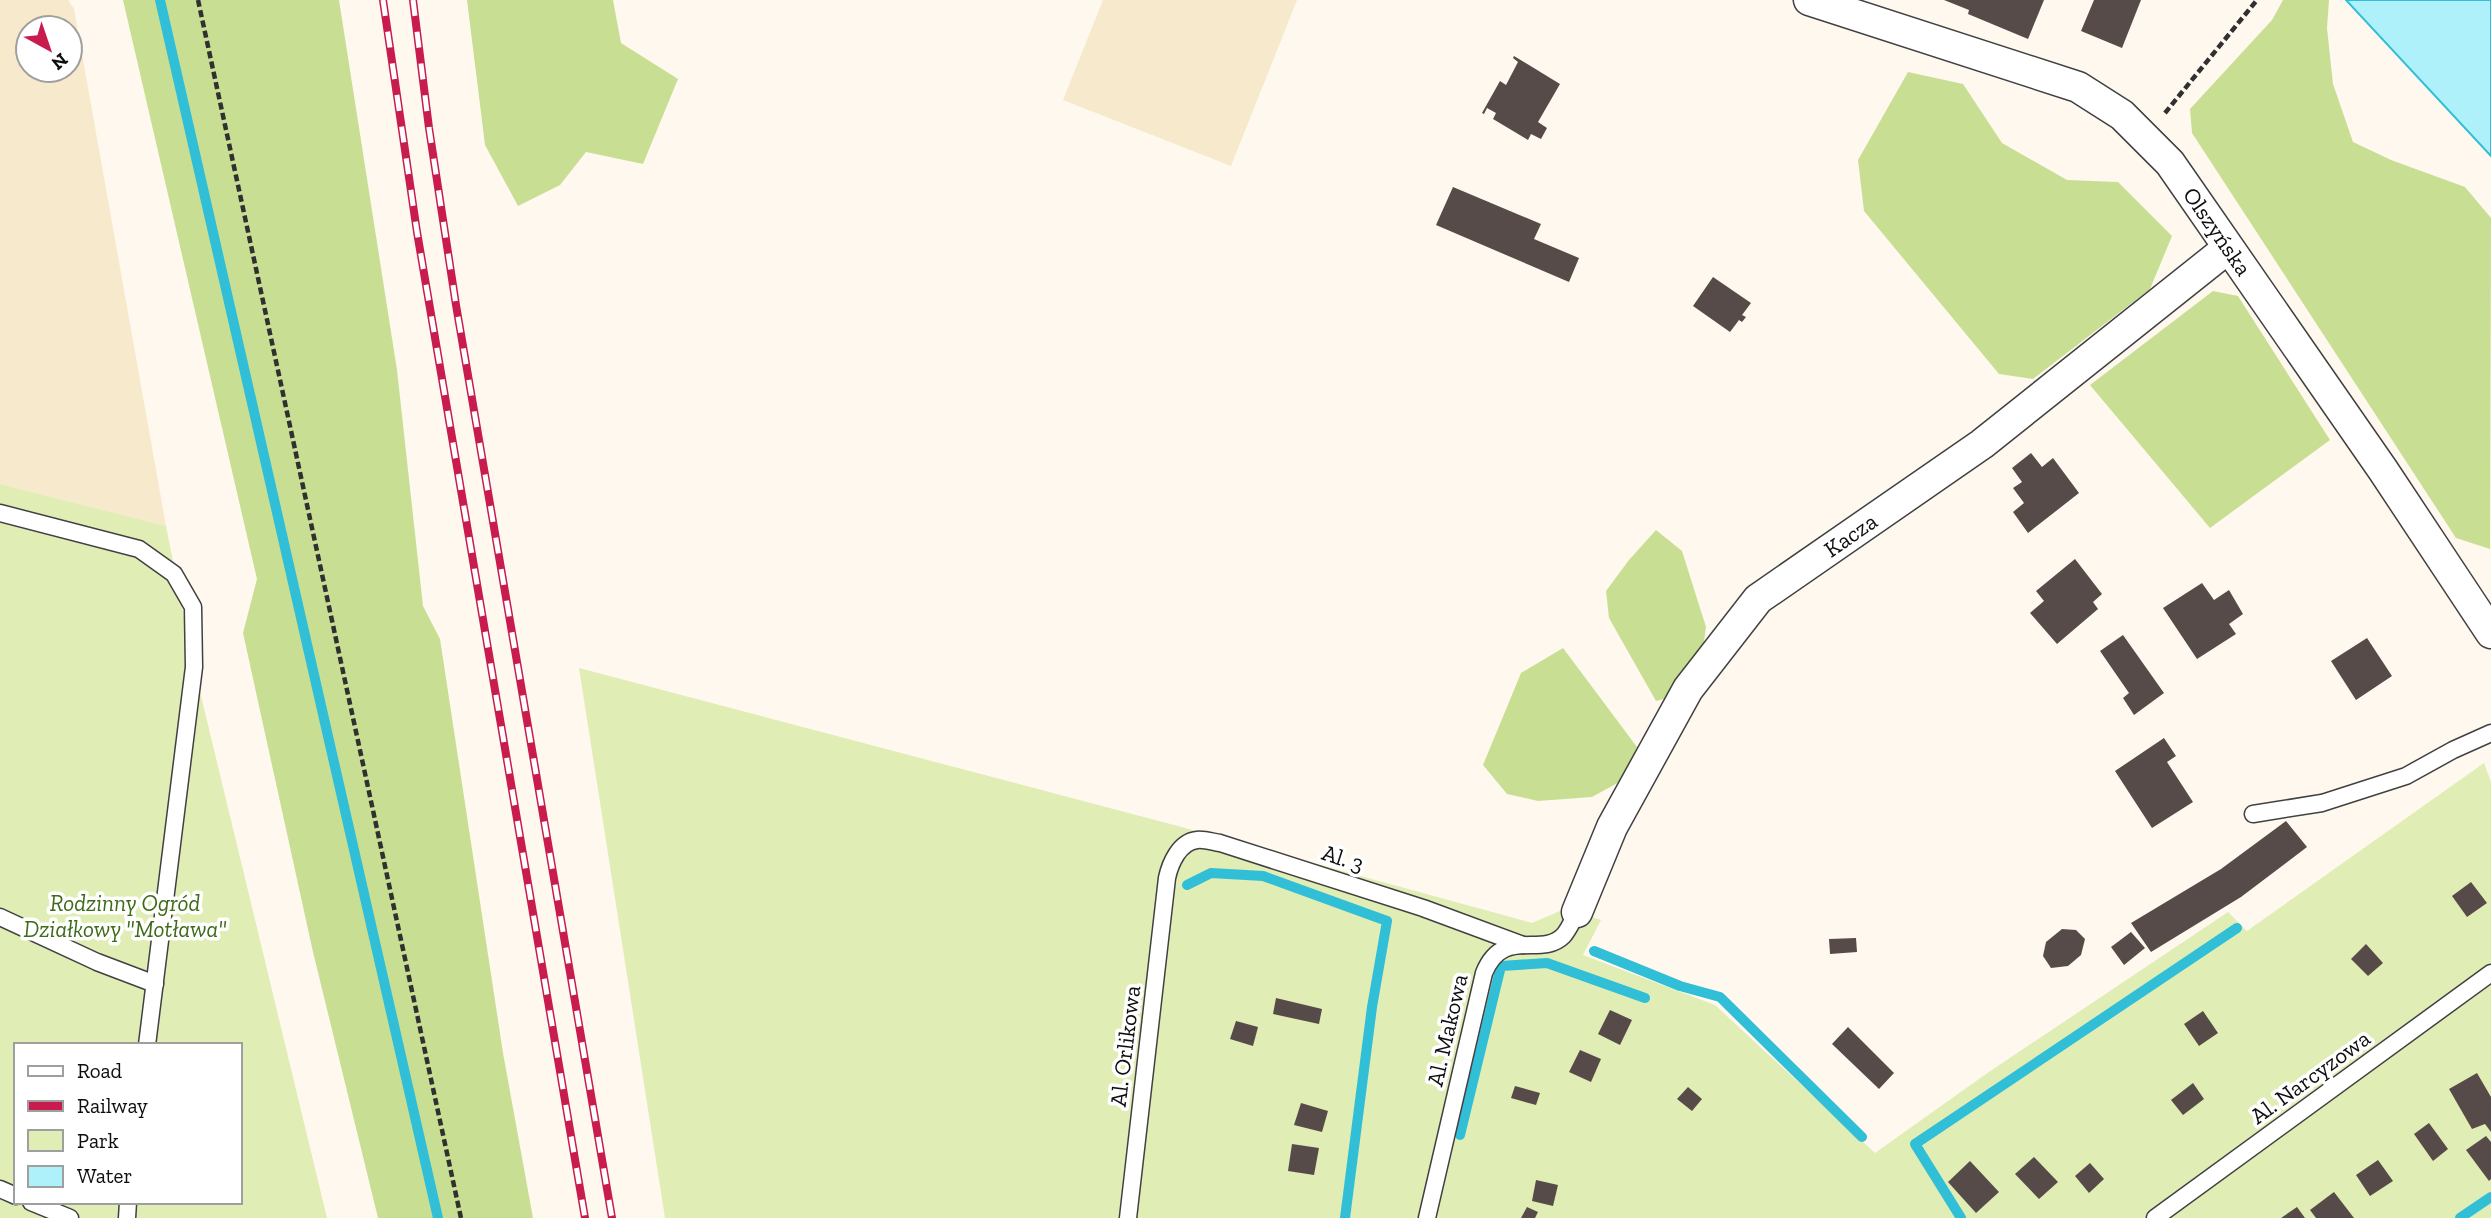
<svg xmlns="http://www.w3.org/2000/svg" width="2491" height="1218" font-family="'Zilla Slab',serif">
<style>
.farmland{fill:#f7e9cc;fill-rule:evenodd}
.green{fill:#e0edb5;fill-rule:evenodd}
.forest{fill:#c8df93}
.water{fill:#aff1fb;stroke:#31bed7;stroke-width:2}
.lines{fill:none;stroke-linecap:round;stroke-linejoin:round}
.stream{stroke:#31bed7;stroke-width:10}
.building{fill:#574b49}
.lane-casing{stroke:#414141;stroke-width:19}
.street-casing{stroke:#414141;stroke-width:33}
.path{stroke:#303030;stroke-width:4.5;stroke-dasharray:7 3.5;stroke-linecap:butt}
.lane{stroke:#fff;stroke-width:16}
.street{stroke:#fff;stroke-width:30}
.rail-casing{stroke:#c81b4e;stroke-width:8}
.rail{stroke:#fff;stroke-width:5;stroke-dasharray:16;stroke-linecap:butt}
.labels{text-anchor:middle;stroke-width:7;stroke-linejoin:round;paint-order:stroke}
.street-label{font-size:23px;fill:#0e0e0e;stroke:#fff}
.park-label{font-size:23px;font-style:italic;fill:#3e6b19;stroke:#fff}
</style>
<rect width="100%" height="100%" fill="#fff8ef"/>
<g class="farmland">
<path d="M0,0H68L74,9L166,526L0,484ZM28,28H70V70H28Z"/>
<path d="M1103,0H1297L1231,166L1063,100Z"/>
</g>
<g class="green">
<path d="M0,484L166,526L194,667L327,1218H0ZM16,1045H240V1202H16Z"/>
<path d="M579,668L1174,825L1532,923L1567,908L1601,920L1583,955L1715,1005L1875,1153L1986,1074L2228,912L2247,931L2484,763L2491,782V1218H665Z"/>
</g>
<g class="forest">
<path d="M123,0H339L397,370L423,606L440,639L503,1053L533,1218H378L313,952L243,633L257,579Z"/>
<path d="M467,0H613L621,43L678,79L643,164L586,152L560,185L518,206L485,145Z"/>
<path d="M2283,0H2329L2327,28L2333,84L2353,142L2391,160L2465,187L2491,218L2490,549L2456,538L2192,133L2190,109L2272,20Z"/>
<path d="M1908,72L1963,84L2002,143L2067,180L2118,182L2172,236L2150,289L2033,379L1999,374L1864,211L1858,160Z"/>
<path d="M2213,291L2238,296L2330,440L2210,528L2090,385Z"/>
<path d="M1656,530L1682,551L1706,627L1703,649L1664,699L1656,701L1609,618L1606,591L1629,560Z"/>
<path d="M1563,648L1637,747L1623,780L1592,797L1538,801L1507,794L1483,765L1521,673Z"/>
</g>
<path class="water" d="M2346,0H2491V156Z"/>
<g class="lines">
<g class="stream">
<path d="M160,0L438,1218"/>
<path d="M1187,885L1211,873L1263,876L1387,921L1372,1007L1345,1218"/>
<path d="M1594,951L1680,986L1720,997L1862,1137"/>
<path d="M1460,1135L1501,966L1547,963L1645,998"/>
<path d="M1961,1218L1915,1144L2237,928"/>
<path d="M2460,1218L2491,1197"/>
</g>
</g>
<g class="building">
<path d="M1944,0H2044L2028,39L1968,14L1969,10Z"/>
<path d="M2094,0H2141L2122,48L2081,31Z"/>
<path d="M1514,56L1560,84L1538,122L1547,128L1541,139L1531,134L1528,140L1493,119L1496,113L1487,108L1484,114L1482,113L1500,81L1506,85L1518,62L1513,58Z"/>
<path d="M1453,187L1541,224L1534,239L1579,258L1569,282L1436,225Z"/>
<path d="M1713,277L1751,303L1742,315L1746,317L1742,322L1739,320L1730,332L1693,306Z"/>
<path d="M2031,453L2042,467L2053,458L2079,493L2028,533L2013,512L2024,503L2013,488L2022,482L2012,468Z"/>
<path d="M2075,559L2102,594L2093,602L2098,609L2057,644L2030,613L2044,601L2036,591Z"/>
<path d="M2202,583L2214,600L2229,590L2243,614L2229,624L2236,634L2197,659L2163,608Z"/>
<path d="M2123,635L2164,693L2134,715L2123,698L2129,693L2100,651Z"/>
<path d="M2367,638L2392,676L2356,700L2331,661Z"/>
<path d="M2164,738L2176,756L2167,762L2193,802L2152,828L2115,771Z"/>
<path d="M2286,821L2307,847L2241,897L2151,952L2131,923L2221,869Z"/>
<path d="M2471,882L2487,903L2467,917L2452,896Z"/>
<path d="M2062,929L2076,930L2085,939L2081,955L2068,966L2051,968L2043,956L2046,942Z"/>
<path d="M2131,932L2145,948L2124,965L2111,947Z"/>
<path d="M1856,938L1857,952L1830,954L1829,939Z"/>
<path d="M2366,944L2383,963L2368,976L2351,959Z"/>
<path d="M1276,998L1322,1009L1319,1024L1273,1014Z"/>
<path d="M1610,1010L1632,1020L1620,1045L1598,1034Z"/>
<path d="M2203,1011L2218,1033L2199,1046L2184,1024Z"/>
<path d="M1236,1021L1258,1027L1253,1046L1230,1039Z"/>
<path d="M1848,1027L1894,1073L1879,1089L1832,1044Z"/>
<path d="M1580,1050L1601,1059L1591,1082L1569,1072Z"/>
<path d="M2477,1073L2491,1097V1132L2485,1124L2472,1129L2449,1089Z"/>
<path d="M2193,1083L2204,1099L2183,1115L2171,1100Z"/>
<path d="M1515,1086L1540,1093L1536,1105L1511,1098Z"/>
<path d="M1688,1087L1702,1099L1692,1111L1677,1099Z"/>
<path d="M1301,1103L1328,1111L1322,1132L1294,1125Z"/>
<path d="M2429,1123L2448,1149L2433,1161L2414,1134Z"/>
<path d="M2486,1136L2491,1142V1179L2489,1181L2466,1150Z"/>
<path d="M1292,1144L1319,1148L1314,1175L1288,1171Z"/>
<path d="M2034,1157L2058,1182L2039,1199L2015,1174Z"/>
<path d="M2378,1160L2393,1181L2370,1196L2356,1175Z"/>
<path d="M1970,1161L1999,1192L1976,1213L1948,1182Z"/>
<path d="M2090,1163L2104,1179L2089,1193L2075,1176Z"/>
<path d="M1536,1180L1558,1185L1553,1206L1532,1201Z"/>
<path d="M2334,1192L2354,1218H2316L2310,1210Z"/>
<path d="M1527,1207L1538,1212L1535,1218H1521Z"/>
<path d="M2297,1207L2305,1218H2281Z"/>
</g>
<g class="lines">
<defs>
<g id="lane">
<path d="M0,513L139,549L174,574L193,607L194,667L147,1045"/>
<path d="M2253,814L2322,803L2406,776L2453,750L2491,733"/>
<path d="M0,917L97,962L155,984"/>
<path d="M0,1189L16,1196"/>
<path d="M31,1202L70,1218"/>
<path d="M127,1218L128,1202"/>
<path d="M1128,1218L1167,878C1170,864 1179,842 1197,840C1204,839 1213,842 1220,843L1423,908L1523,945"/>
<path d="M1427,1218L1484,973C1503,926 1541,958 1563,936C1569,930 1573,919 1577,912"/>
<path d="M2155,1218L2491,973"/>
</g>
<g id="street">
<path id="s1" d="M1809,0L2078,87L2122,115L2170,163L2383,470L2491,633"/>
<path id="s2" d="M1577,912L1612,827L1688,689L1758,599L1982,444L2228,248"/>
</g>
</defs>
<use href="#lane" class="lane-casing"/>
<use href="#street" class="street-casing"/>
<g class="path">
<path d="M198,0L461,1218"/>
<path d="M2165,113L2257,0"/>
</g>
<use href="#lane" class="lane"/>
<use href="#street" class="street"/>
<defs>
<g id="rail">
<path d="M383,0L417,232L585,1218"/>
<path d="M413,0L429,128L456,305L612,1218"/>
</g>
</defs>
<use href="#rail" class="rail-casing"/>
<use href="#rail" class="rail"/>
</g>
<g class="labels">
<g class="street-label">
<text dy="8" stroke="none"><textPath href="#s1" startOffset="486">Olszyńska</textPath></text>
<text dy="8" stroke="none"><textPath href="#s2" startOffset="476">Kacza</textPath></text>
<text transform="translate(1343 858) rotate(18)" y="8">Al. 3</text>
<text transform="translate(1447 1030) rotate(-77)" y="8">Al. Makowa</text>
<text transform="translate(1125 1046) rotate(-83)" y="8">Al. Orlikowa</text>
<text transform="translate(2310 1077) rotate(-36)" y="8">Al. Narcyzowa</text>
</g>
<g class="park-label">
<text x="125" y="911">Rodzinny Ogród<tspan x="125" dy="26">Działkowy "Motława"</tspan></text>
</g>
</g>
<rect x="14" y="1043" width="228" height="161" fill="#ffffff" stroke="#9f9f9f" stroke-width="2"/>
<rect x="28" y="1066" width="35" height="10" fill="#ffffff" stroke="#9f9f9f" stroke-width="2"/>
<text x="77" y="1078" font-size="21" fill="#0e0e0e">Road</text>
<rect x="28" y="1101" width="35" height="10" fill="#c81b4e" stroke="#9f9f9f" stroke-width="2"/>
<text x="77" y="1113" font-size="21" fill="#0e0e0e">Railway</text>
<rect x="28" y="1130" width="35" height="21" fill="#e0edb5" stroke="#9f9f9f" stroke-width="2"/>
<text x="77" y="1148" font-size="21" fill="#0e0e0e">Park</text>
<rect x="28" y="1166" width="35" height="21" fill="#aff1fb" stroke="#9f9f9f" stroke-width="2"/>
<text x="77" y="1183" font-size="21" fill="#0e0e0e">Water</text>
<g transform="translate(49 49) rotate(140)"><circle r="33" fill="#ffffff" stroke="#9f9f9f" stroke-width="2"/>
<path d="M0-5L12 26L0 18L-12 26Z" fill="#c81b4e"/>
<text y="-10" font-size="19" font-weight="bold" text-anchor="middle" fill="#0e0e0e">N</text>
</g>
</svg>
